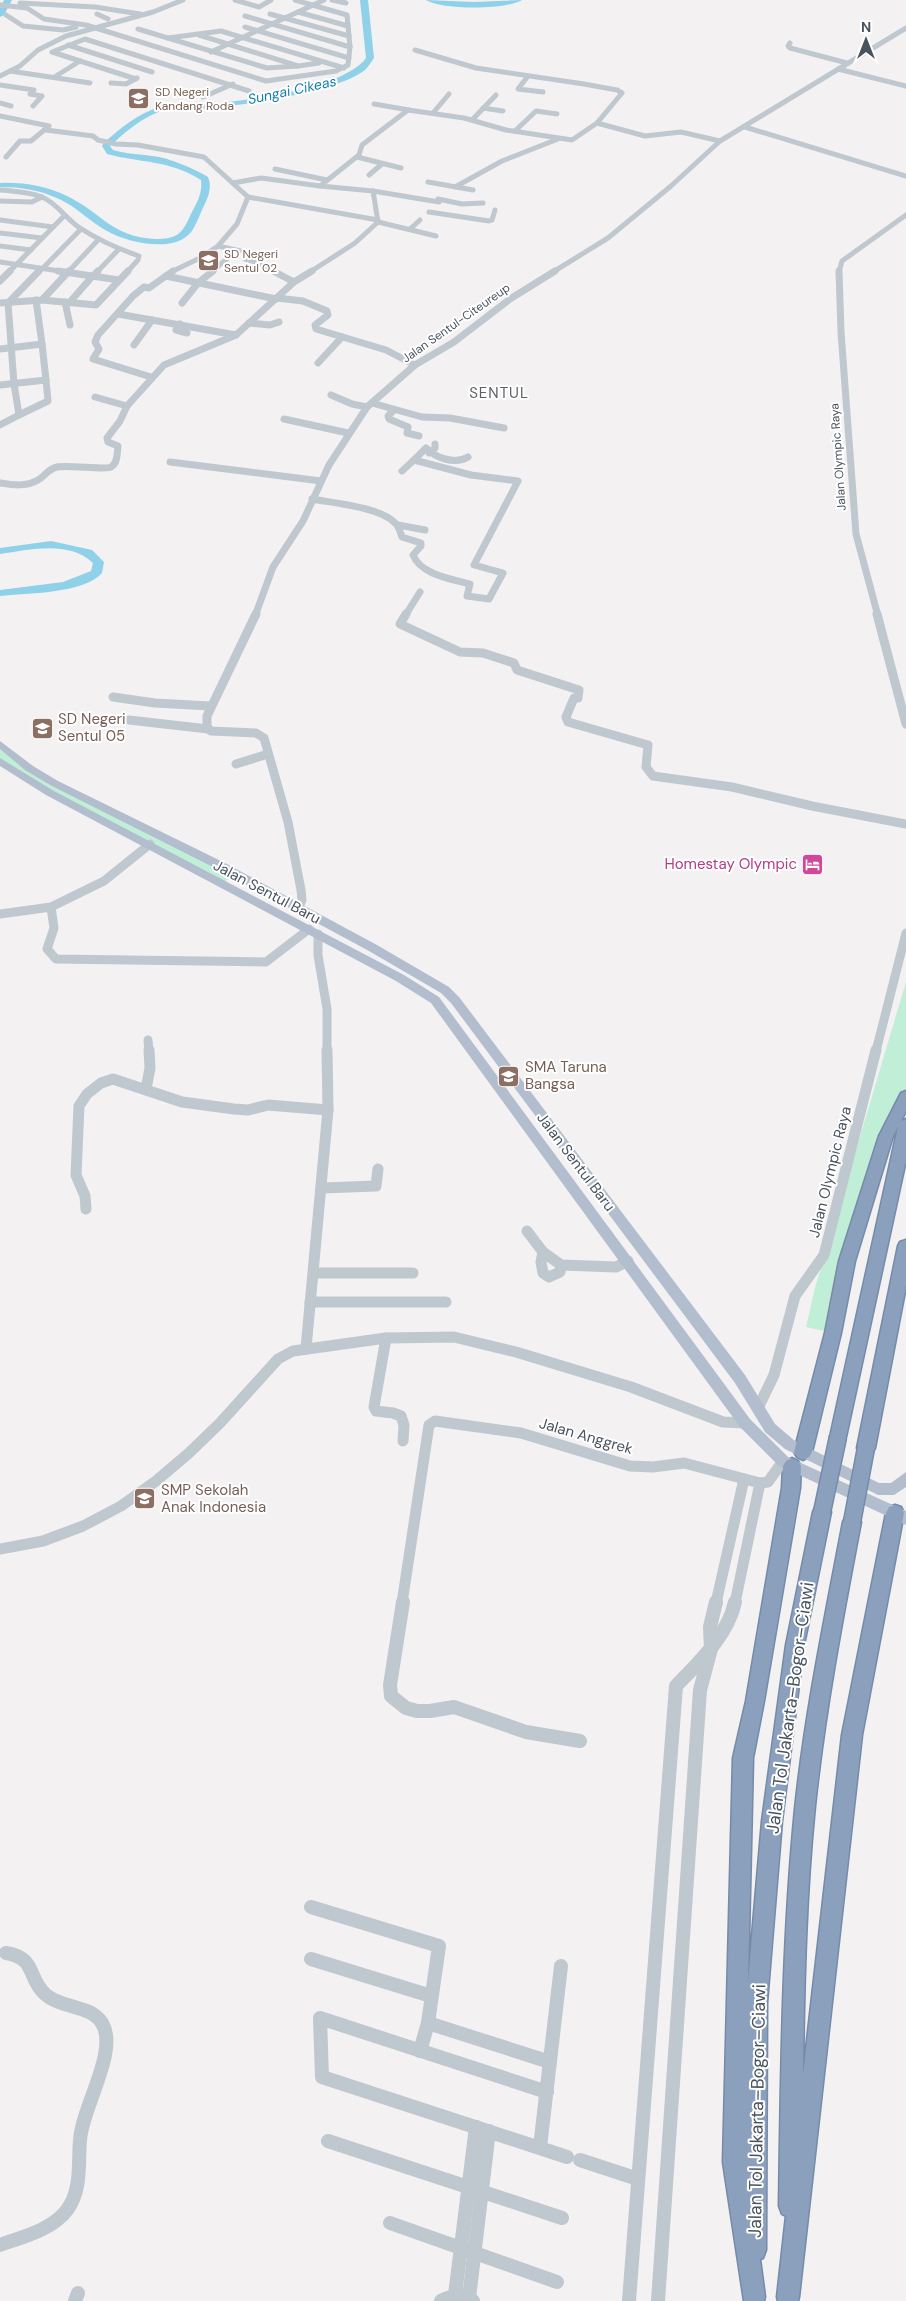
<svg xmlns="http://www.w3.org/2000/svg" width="906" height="2301" font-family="'DM Sans',sans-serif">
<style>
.green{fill:#c1eed6}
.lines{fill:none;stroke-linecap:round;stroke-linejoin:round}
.river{fill:#90d1ea;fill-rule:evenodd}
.highway-casing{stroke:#758ba9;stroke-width:3}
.minor-far4{stroke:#bfc7cf;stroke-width:5}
.minor-far3{stroke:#bfc7cf;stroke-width:7}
.minor-far2{stroke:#bfc7cf;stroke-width:9}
.minor-far1{stroke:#bfc7cf;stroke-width:11}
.minor{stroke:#bfc7cf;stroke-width:14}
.major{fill:#b2bece;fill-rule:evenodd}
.highway{fill:#8aa0bd;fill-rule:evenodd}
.highway-bridge-casing{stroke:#758ba9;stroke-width:19;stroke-linecap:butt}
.highway-bridge{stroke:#8aa0bd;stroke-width:16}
.labels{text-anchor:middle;stroke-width:4;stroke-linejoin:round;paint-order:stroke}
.far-education-label{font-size:12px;fill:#785e54;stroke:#fff;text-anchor:start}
.far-street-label{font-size:12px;fill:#49535e;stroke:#fff}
.far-water-label{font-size:14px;font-style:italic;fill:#117fa9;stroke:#fff}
.far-quarter-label{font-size:15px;letter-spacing:1px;fill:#5d6065;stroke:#fff}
.education-label{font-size:15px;fill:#785e54;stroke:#fff;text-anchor:start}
.hotel-label{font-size:15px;fill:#b23c85;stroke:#fff;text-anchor:end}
.street-label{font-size:15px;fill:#49535e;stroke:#fff}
.near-street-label{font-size:18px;fill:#49535e;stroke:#fff}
</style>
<rect width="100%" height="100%" fill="#f3f1f1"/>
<g class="green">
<path d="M0,744L29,768L235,874L220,885L0,761Z"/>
<path d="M906,982V1097L886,1136L833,1333L806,1327L815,1288Z"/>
</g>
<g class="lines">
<g class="river">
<path d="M4,0H12L4,15L0,17V8Z"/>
<path d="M360,0H368L374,58C371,62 368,67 365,70C337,92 246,105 209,108C194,110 179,106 164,110C144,116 125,132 110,146L113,150C126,154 139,154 152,156C170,158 193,168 208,177C214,191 204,204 199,217C196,223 193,232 187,236C169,252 126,242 107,231C90,222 77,207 59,199C40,190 21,187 0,187V183C23,182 46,186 67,196C102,213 112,237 155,239C177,239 182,234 190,216C196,204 203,194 201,180C170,160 141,163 107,154L102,146L103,144C119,129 138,113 160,107C176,102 192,105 209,104C246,101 345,88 366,58Z"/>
<path d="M426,0L474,2L522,0C506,10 442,10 426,0Z"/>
<path d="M51,541L92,550L104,562L102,573C83,594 27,593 0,596V590L63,582L91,571L93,563C68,540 30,550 0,554V548Z"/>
</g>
<defs>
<g id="highway">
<path d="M906,1091V1111L901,1121L906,1119V1160L846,1437L844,1442L838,1444L832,1442L830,1437L898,1127L893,1136L855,1261L841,1333L812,1452L809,1457L803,1460L797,1457L794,1452L825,1333L839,1261L879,1136L901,1093Z"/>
<path d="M906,1240V1286L875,1448L872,1453L866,1456L860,1453L857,1448L898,1246L900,1242Z"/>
<path d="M792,1458L798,1461L801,1466L800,1488L764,1701L753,1758L748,1982L762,1821L786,1645L813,1512L816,1506L822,1504L828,1506L831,1512L804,1645L782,1821L767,2003L766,2250L763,2258L760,2259L765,2297L764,2301H744L723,2162L733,1758L746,1701L782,1488L783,1466L786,1461Z"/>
<path d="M895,1505L901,1507L904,1513L862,1735L799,2297L798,2301H778L777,2297L786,2216L782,2214L779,2206C781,2074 782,1941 795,1809C805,1713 825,1617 843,1522L846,1516L852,1514L858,1516L861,1522C843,1616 825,1711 815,1806C806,1895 804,1985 803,2075L842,1735L886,1513L889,1507Z"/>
</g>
</defs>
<use href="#highway" class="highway-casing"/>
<g class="minor-far4">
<path d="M235,0L259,7L271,0"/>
<path d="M332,0L346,3"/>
<path d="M20,3L95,7L140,14"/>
<path d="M0,5L27,8L44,19L86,25L266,81L336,71L348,65L350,47L347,15L295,0"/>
<path d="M298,12L348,26"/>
<path d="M97,14L108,19"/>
<path d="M270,14L349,36"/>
<path d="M6,15L23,26L63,30L76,27"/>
<path d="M245,16L350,47"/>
<path d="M245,27L349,58"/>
<path d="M138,29L267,68L298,66"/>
<path d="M199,35L298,66L319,63"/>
<path d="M168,38L221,31L344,68"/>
<path d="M790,43L788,46L790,48L847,63"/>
<path d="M68,45L152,72"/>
<path d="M211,52L324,0"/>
<path d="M838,69L906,86"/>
<path d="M10,71L90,83"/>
<path d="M0,76L20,66L38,50L66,36L153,12L183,0"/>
<path d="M56,76L80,61"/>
<path d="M528,76L518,89L543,92"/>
<path d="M136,79L52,52L85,39L249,91"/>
<path d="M111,83L126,84L137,78"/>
<path d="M0,85L34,90L30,94L42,96L33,106"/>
<path d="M203,97L233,84"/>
<path d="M0,103L11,106"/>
<path d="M374,104L409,110"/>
<path d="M483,108L503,111"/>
<path d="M433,113L449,94"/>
<path d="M0,116L49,126L31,141H20L6,157"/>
<path d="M472,120L496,95"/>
<path d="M597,123L645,136L681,132L720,141"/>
<path d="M745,127L906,176"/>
<path d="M46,130L93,136L98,140L116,144L138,145L204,157L248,197"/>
<path d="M515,131L536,111L557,114"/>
<path d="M357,157L401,168"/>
<path d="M275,169L327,180"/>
<path d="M369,175L382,164"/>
<path d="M428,182L473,190"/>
<path d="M233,183L261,178L320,186"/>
<path d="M455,187L502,161L558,139"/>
<path d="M0,190C14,191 29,192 42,197C57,203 66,219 80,228C98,240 119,249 139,256L138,260L127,272"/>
<path d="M373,191L439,202"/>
<path d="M248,197L378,220"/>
<path d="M438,199L462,204L483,203"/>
<path d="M0,201L32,202L42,197"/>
<path d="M429,212L489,221L492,220L495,210"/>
<path d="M0,220L53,227"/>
<path d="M378,222L436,236"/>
<path d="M410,229L420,220"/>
<path d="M0,233L42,238"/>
<path d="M0,246L31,250"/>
<path d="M218,246L237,224L248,197"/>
<path d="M0,262L66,272"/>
<path d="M42,269L81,229"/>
<path d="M9,272L64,216"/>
<path d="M68,272L99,239"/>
<path d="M97,272L119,249"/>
<path d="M171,272L200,258L218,246L245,252V259L259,263L276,272"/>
<path d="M211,272L228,258"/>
<path d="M310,272L355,243L378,222L373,191L320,186L359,155L362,145L408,110L464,118L506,130L572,140L597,123L622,93L617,90L584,84L476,68L415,50"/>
<path d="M553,272L608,238L671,186L720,141L906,28"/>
<path d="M839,272L842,261L906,215"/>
</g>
<g class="minor-far3">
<path d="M58,271L119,280"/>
<path d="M273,271L294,282"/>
<path d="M839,271L841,332L856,534L878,616"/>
<path d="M93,276L98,271"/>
<path d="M166,276L276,299"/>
<path d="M0,281L10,271"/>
<path d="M277,298L303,301L327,311L328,315L315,325L316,329L386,350L415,365"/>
<path d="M42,300L96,305L128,271"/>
<path d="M65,302L70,325"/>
<path d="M0,303L42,300L69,271"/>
<path d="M69,303L90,279"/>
<path d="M182,303L198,283L213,271"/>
<path d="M118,314L236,335"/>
<path d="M249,323L270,325L279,322"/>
<path d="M180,324L176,330L187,333"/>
<path d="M42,344L46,380"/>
<path d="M134,345L152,320"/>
<path d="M0,349L42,344L36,300"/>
<path d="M318,363L342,337"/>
<path d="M151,377L93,359L99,349L95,342L98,335L133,296L144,287L149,288L173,271"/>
<path d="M0,385L46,380L48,401L19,415"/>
<path d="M331,395L352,404L367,407"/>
<path d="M95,397L127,406"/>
<path d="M372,403L422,417L450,418L504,428"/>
<path d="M394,410L388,416L389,419L408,427L407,433L419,436"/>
<path d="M284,419L348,433"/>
<path d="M0,425L19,415L14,384L8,303L39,271"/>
<path d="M429,453L435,448V444"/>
<path d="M414,460L426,448C436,458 455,465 468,457"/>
<path d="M170,462L321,481"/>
<path d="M0,483C13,485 26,487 38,480C45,476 48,469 57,467C68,465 107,470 111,467C118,463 117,453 118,446L108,442L107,438L120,421L127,406L164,365L236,335L294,282L312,271"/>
<path d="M312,499C333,503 380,507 395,523C399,526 400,532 402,537L421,543V546L413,555C421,575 452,579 470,584L467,596L489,599L503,573L474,565L518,481L471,475L414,460L402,471"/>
<path d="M398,525L425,530"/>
<path d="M255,616L273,567L303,521L329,465L367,407L415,365L454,342L510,299L555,271"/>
<path d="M405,616L420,592"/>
</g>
<g class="minor-far2">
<path d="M256,614L207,716V727L211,731L256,733L264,738L288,822L301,890L302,900L298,909"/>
<path d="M406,614L400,624L460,652L483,653L514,663L517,670L579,690L578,698H574L566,717L568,722L648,745L646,767L653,776L732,787L812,806L906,824"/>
<path d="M877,614L906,724"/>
<path d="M113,697L155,703L210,706"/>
<path d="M129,720L208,729"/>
<path d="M236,764L268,754"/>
<path d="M51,907L104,881L150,844"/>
<path d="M0,914L51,907L54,928L47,949L56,959L266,962L309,929"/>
<path d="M318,934V955L327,1009V1051"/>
<path d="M148,1040L149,1051"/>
<path d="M876,1051L906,933"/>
</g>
<g class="minor-far1">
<path d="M146,1089L150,1068L149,1050"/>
<path d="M322,1188L376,1186L378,1169"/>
<path d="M86,1209L85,1196L76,1175L79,1106L87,1094L101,1083L113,1079L182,1102L234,1109L248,1110L268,1105L328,1110"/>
<path d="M527,1231L543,1252L561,1265L616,1267L628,1261"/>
<path d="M543,1252L541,1262L543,1273L549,1277L560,1272L561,1265"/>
<path d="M314,1273H413"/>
<path d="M310,1302H446"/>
<path d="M386,1338L374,1407L376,1411L393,1413L401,1416L404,1425L403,1441"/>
<path d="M306,1348L328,1110L327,1050"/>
<path d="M758,1408L774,1375L795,1296L824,1255L876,1050"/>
<path d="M0,1549L43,1541L83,1526L121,1506L156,1481L189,1453L220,1423L278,1359L293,1351L386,1338L454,1337L516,1352L631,1387L723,1422L745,1423"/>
<path d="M402,1603L429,1425L435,1421L521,1433L630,1466L653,1467L684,1463L760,1483L768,1482L783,1461"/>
<path d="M716,1603L744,1479"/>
<path d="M735,1603L760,1483"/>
</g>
<g class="minor">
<path d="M403,1602L390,1685L391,1696L406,1708L417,1711H430L454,1707L526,1732L580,1741"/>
<path d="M311,1907L439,1946L428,2023L420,2051"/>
<path d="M311,1959L431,1996"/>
<path d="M428,2023L550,2062"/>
<path d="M547,2092L320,2018L322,2077L567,2157"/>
<path d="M328,2141L562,2218"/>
<path d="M540,2147L561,1966"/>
<path d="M580,2160L638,2179"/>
<path d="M390,2223L557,2282"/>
<path d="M0,2245C22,2237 52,2230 67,2210C82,2190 78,2163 80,2140C82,2107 119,2051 102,2023C90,2004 61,2009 45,1994C27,1978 37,1958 6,1953"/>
<path d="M455,2295L476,2127"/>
<path d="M469,2298L489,2131"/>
<path d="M75,2301L78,2293"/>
<path d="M441,2301C452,2295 463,2294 473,2301"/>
<path d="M629,2301L676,1686C699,1662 728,1635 735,1602"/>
<path d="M658,2301L700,1690L711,1649L710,1627L716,1602"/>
</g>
<g class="major">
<path d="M0,741L33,766L58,781L225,863L377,945L449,987L459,997L745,1375L775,1424L795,1441L879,1483H891L906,1472V1487L894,1495H878L785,1449L765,1432L735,1383L451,1003L441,993L369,951L217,869L50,785L25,770L0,749Z"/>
<path d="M0,758L54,791L404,975L439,997L750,1419L788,1457L906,1511V1525L778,1465L740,1427L431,1003L396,981L46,795L0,766Z"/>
</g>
<use href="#highway" class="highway"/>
<defs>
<g id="highway-bridge">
<path d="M822,1512L838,1437"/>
<path d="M852,1522L866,1448"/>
</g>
</defs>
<use href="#highway-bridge" class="highway-bridge-casing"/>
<use href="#highway-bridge" class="highway-bridge"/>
</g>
<defs>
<symbol id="school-square" viewBox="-11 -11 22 22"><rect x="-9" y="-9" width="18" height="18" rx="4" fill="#8d6e63" stroke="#fff"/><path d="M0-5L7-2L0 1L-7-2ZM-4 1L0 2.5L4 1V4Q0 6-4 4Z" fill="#fff"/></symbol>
<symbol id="hotel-square" viewBox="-11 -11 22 22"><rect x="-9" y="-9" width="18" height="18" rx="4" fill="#d1479c" stroke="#fff"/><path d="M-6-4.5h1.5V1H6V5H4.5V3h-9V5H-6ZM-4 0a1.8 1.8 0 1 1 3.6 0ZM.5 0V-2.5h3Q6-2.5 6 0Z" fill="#fff"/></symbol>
</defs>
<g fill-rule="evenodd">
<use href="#school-square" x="126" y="86" width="25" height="25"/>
<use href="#school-square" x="196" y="248" width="25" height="25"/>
<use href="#school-square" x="30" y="716" width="25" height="25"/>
<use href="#hotel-square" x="800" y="852" width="25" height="25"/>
<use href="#school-square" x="496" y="1064" width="25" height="25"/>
<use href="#school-square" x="132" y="1486" width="25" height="25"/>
</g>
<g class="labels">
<g class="far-education-label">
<text x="155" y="96">SD Negeri<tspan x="155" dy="14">Kandang Roda</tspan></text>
<text x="224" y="258">SD Negeri<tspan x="224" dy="14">Sentul 02</tspan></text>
</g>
<g class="far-street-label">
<text transform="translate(456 323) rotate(-35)" y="4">Jalan Sentul-Citeureup</text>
<text transform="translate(838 457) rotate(-94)" y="4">Jalan Olympic Raya</text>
</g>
<g class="far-water-label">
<text transform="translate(292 90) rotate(-12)" y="5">Sungai Cikeas</text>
</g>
<g class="far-quarter-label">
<text x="499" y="398">SENTUL</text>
</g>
<g class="education-label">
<text x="58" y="724">SD Negeri<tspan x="58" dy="17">Sentul 05</tspan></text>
<text x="525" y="1072">SMA Taruna<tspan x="525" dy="17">Bangsa</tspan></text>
<text x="161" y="1495">SMP Sekolah<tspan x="161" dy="17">Anak Indonesia</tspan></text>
</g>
<g class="hotel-label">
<text x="797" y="869">Homestay Olympic</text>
</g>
<g class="street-label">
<text transform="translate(267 892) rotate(28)" y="5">Jalan Sentul Baru</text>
<text transform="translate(576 1162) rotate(53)" y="5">Jalan Sentul Baru</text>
<text transform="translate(830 1172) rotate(-76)" y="5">Jalan Olympic Raya</text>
<text transform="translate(586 1436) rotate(16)" y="5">Jalan Anggrek</text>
</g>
<g class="near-street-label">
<text transform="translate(790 1708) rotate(-82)" y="6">Jalan Tol Jakarta–Bogor–Ciawi</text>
<text transform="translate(757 2111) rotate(-89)" y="6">Jalan Tol Jakarta–Bogor–Ciawi</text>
</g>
</g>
<g transform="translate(866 40)" stroke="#ffffff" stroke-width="4" paint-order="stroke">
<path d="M0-4L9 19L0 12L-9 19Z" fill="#49535e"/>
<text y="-8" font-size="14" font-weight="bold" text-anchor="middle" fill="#49535e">N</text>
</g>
</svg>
